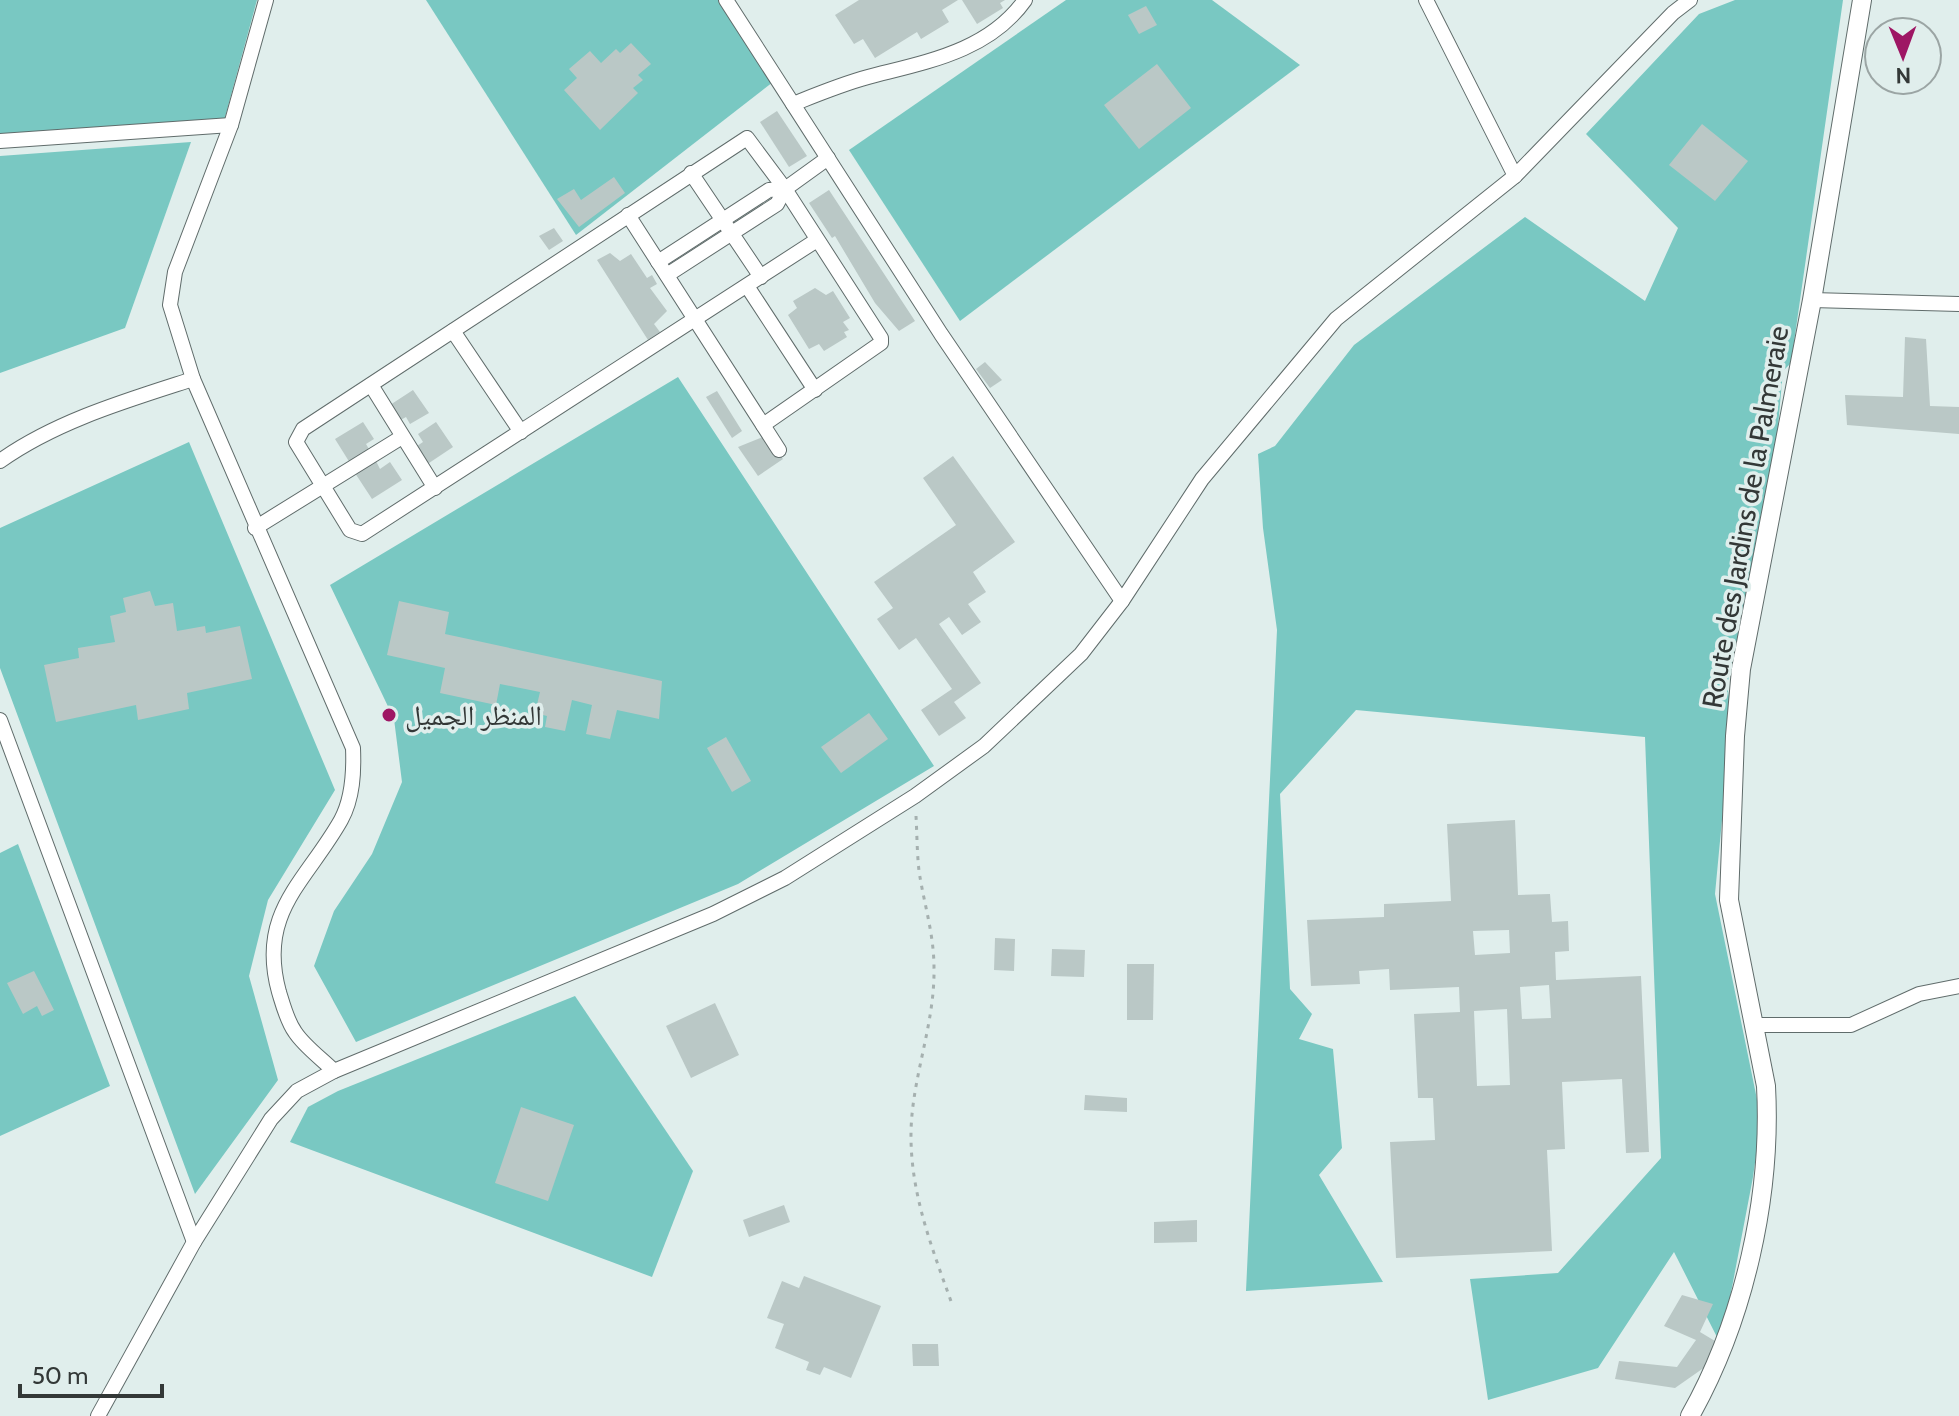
<svg xmlns="http://www.w3.org/2000/svg" width="1959" height="1416" font-family="Cabin,'Noto Naskh Arabic',sans-serif">
<style>
.green{fill:#79c8c2}
.building{fill:#bac8c6;fill-rule:evenodd}
.lines{fill:none;stroke-linecap:round;stroke-linejoin:round}
.minor-casing{stroke:#606c6b;stroke-width:16}
.tertiary-casing{stroke:#606c6b;stroke-width:20}
.path{stroke:#a5b0af;stroke-width:3;stroke-dasharray:4 6;stroke-linecap:butt}
.minor{stroke:#fff;stroke-width:14}
.tertiary{stroke:#fff;stroke-width:18}
.poi-dot{fill:#9e1664;stroke:#e0eeec;stroke-width:3}
.labels{text-anchor:middle;stroke-width:7;stroke-linejoin:round;paint-order:stroke}
.street-label{font-size:28px;fill:#333837;stroke:#e0eeec}
.poi-label{font-size:28px;fill:#333837;stroke:#e0eeec;text-anchor:start}
</style>
<rect width="100%" height="100%" fill="#e0eeec"/>
<g class="green">
<path d="M0,0H257L224,121L0,136Z"/>
<path d="M426,0H720L773,82L576,235Z"/>
<path d="M1066,0H1212L1300,65L960,321L849,150Z"/>
<path d="M1735,0H1843L1791,363L1783,371L1771,503L1745,614L1724,615L1723,629L1740,628L1727,685L1732,714L1715,894L1761,1119L1753,1177L1721,1345L1674,1252L1598,1368L1488,1400L1470,1279L1558,1273L1661,1158L1645,737L1356,710L1280,794L1290,989L1312,1014L1299,1039L1333,1049L1342,1148L1319,1175L1383,1282L1246,1291L1277,630L1263,528L1258,454L1275,446L1354,345L1525,217L1645,301L1678,228L1586,134L1699,14Z"/>
<path d="M191,142L125,328L0,373V156Z"/>
<path d="M678,377L934,766L738,884L356,1042L314,966L334,911L372,854L402,782L394,719L330,585Z"/>
<path d="M189,442L335,790L268,900L249,976L278,1080L195,1194L0,668V528Z"/>
<path d="M18,844L110,1086L0,1136V853Z"/>
<path d="M575,996L693,1171L652,1277L290,1142L308,1107L338,1091Z"/>
</g>
<g class="building">
<path d="M859,0H958L942,10L949,22L921,39L917,32L875,58L863,39L854,44L835,15Z"/>
<path d="M962,0H1005L1000,3L1003,8L977,24Z"/>
<path d="M1146,6L1157,25L1139,34L1128,15Z"/>
<path d="M631,43L651,64L638,75L643,80L633,88L638,93L600,130L564,90L577,78L569,69L590,51L601,63L616,49L620,53Z"/>
<path d="M1157,64L1191,108L1139,149L1104,105Z"/>
<path d="M777,111L807,156L789,167L760,122Z"/>
<path d="M1702,124L1748,161L1715,201L1669,165Z"/>
<path d="M614,177L625,193L579,227L557,199L574,189L581,200Z"/>
<path d="M829,190L915,321L899,331L875,303L835,236L832,238L809,203Z"/>
<path d="M554,228L563,241L549,250L539,236Z"/>
<path d="M610,253L620,261L631,254L647,278L652,275L657,284L650,288L667,311L654,324L660,332L648,340L597,260Z"/>
<path d="M815,288L826,295L833,291L850,318L843,322L849,330L844,332L847,337L824,351L819,344L809,349L788,315L797,308L793,301Z"/>
<path d="M1905,337L1926,339L1930,406L1959,407V434L1847,425L1845,395L1903,397Z"/>
<path d="M985,362L1002,380L990,388L976,369Z"/>
<path d="M413,390L429,413L410,424L406,417L397,422L387,407Z"/>
<path d="M717,391L742,431L732,438L706,397Z"/>
<path d="M363,422L374,439L366,444L370,451L350,463L335,439Z"/>
<path d="M436,422L453,447L426,465L414,448L423,442L418,434Z"/>
<path d="M765,436L783,459L758,476L738,447Z"/>
<path d="M953,456L1015,542L973,572L986,592L968,604L981,622L962,635L949,617L939,624L981,683L954,702L966,718L939,736L921,710L952,689L916,638L899,650L877,619L893,608L874,582L956,525L923,478Z"/>
<path d="M376,461L380,469L390,462L402,480L372,499L355,473Z"/>
<path d="M150,591L155,606L173,603L177,631L205,626L206,633L240,626L252,679L187,693L189,709L138,720L136,705L56,722L44,665L79,658L78,648L115,642L110,616L126,612L123,598Z"/>
<path d="M399,601L449,612L445,634L662,681L659,719L617,710L610,739L586,734L592,705L572,700L565,731L545,727L547,716L535,713L540,692L500,684L496,705L440,693L445,668L387,655Z"/>
<path d="M869,713L888,739L841,773L821,747Z"/>
<path d="M726,737L751,781L732,792L707,748Z"/>
<path d="M1515,820L1518,895L1550,894L1552,922L1568,921L1569,951L1555,952L1556,980L1641,976L1649,1152L1626,1153L1622,1079L1562,1082L1565,1149L1547,1150L1552,1251L1396,1258L1390,1142L1435,1140L1433,1098H1418L1414,1014L1460,1012L1459,987L1390,990L1389,969L1359,971L1360,984L1311,986L1307,920L1384,917V904L1451,901L1447,824ZM1509,930L1510,953L1475,955L1473,931ZM1549,985L1551,1018L1522,1019L1520,987ZM1507,1009L1510,1085L1477,1086L1474,1011Z"/>
<path d="M995,938L1015,939L1014,971L994,970Z"/>
<path d="M1052,949L1085,950L1084,977L1051,976Z"/>
<path d="M1127,964H1154L1153,1020H1127Z"/>
<path d="M34,971L54,1010L42,1016L37,1006L23,1014L7,983Z"/>
<path d="M715,1003L739,1055L691,1078L666,1026Z"/>
<path d="M1085,1095L1127,1098V1112L1084,1110Z"/>
<path d="M521,1107L574,1125L548,1201L495,1183Z"/>
<path d="M784,1205L790,1222L749,1237L743,1220Z"/>
<path d="M1197,1220V1242L1154,1243V1222Z"/>
<path d="M804,1276L881,1306L851,1378L824,1367L820,1375L806,1370L809,1362L775,1348L784,1324L767,1318L782,1281L799,1288Z"/>
<path d="M1682,1295L1713,1304L1700,1332L1715,1341L1705,1367L1675,1388L1615,1379L1619,1361L1677,1367L1696,1340L1664,1326Z"/>
<path d="M912,1344H938L939,1366H913Z"/>
</g>
<g class="lines">
<defs>
<g id="minor">
<path d="M266,0L231,125L175,272L170,305L193,379L353,748C354,772 353,798 341,820C306,882 257,912 279,992C283,1005 287,1021 295,1032C304,1046 322,1059 334,1071"/>
<path d="M726,0L941,334L1122,601"/>
<path d="M1426,0L1515,176"/>
<path d="M793,104C818,94 842,84 868,77C925,62 988,52 1025,0"/>
<path d="M0,141L231,125"/>
<path d="M691,173L761,277"/>
<path d="M628,215L779,450"/>
<path d="M658,262L769,190L785,189"/>
<path d="M667,275L777,204L785,189L828,158"/>
<path d="M747,286L815,390"/>
<path d="M1812,300L1959,304"/>
<path d="M453,331L521,432"/>
<path d="M371,385L435,488"/>
<path d="M763,425L881,343V338L785,189L747,138L303,429L296,442L350,530L362,534L817,240"/>
<path d="M0,461C56,421 128,400 193,379"/>
<path d="M255,528L402,437"/>
<path d="M0,720L194,1242"/>
<path d="M1754,1025H1851L1919,994L1959,986"/>
<path d="M98,1416L194,1242L271,1119L297,1091L334,1071L713,914L785,878L915,796L984,746L1081,654L1122,601L1202,479L1336,319L1515,176L1673,13L1690,0"/>
</g>
<path id="tertiary" d="M1690,1416C1744,1320 1772,1197 1766,1086L1729,900L1735,736L1741,669L1812,300L1862,0"/>
</defs>
<use href="#minor" class="minor-casing"/>
<use href="#tertiary" class="tertiary-casing"/>
<path class="path" d="M916,816C917,834 917,853 919,871C924,904 934,934 934,968C935,1024 912,1077 911,1132C910,1193 932,1248 952,1304"/>
<use href="#minor" class="minor"/>
<use href="#tertiary" class="tertiary"/>
</g>
<circle class="poi-dot" cx="389" cy="715" r="8"/>
<g class="labels">
<g class="street-label">
<text transform="translate(1745 517) rotate(-80)" y="10">Route des Jardins de la Palmeraie</text>
</g>
<g class="poi-label">
<text x="405" y="725">المنظر الجميل</text>
</g>
</g>
<g transform="translate(1903 56) rotate(179)"><circle r="38" fill="#e0eeec" stroke="#9ba5a4" stroke-width="2"/>
<path d="M0-6L14 30L0 20L-14 30Z" fill="#9e1664"/>
<text y="-12" font-size="22" font-weight="bold" text-anchor="middle" fill="#333837">N</text>
</g>
<path d="M20 1384v12h142v-12" fill="none" stroke="#333837" stroke-width="4"/>
<text x="32" y="1384" font-size="24" fill="#333837" stroke="#e0eeec" stroke-width="6" paint-order="stroke">50 m</text>
</svg>
